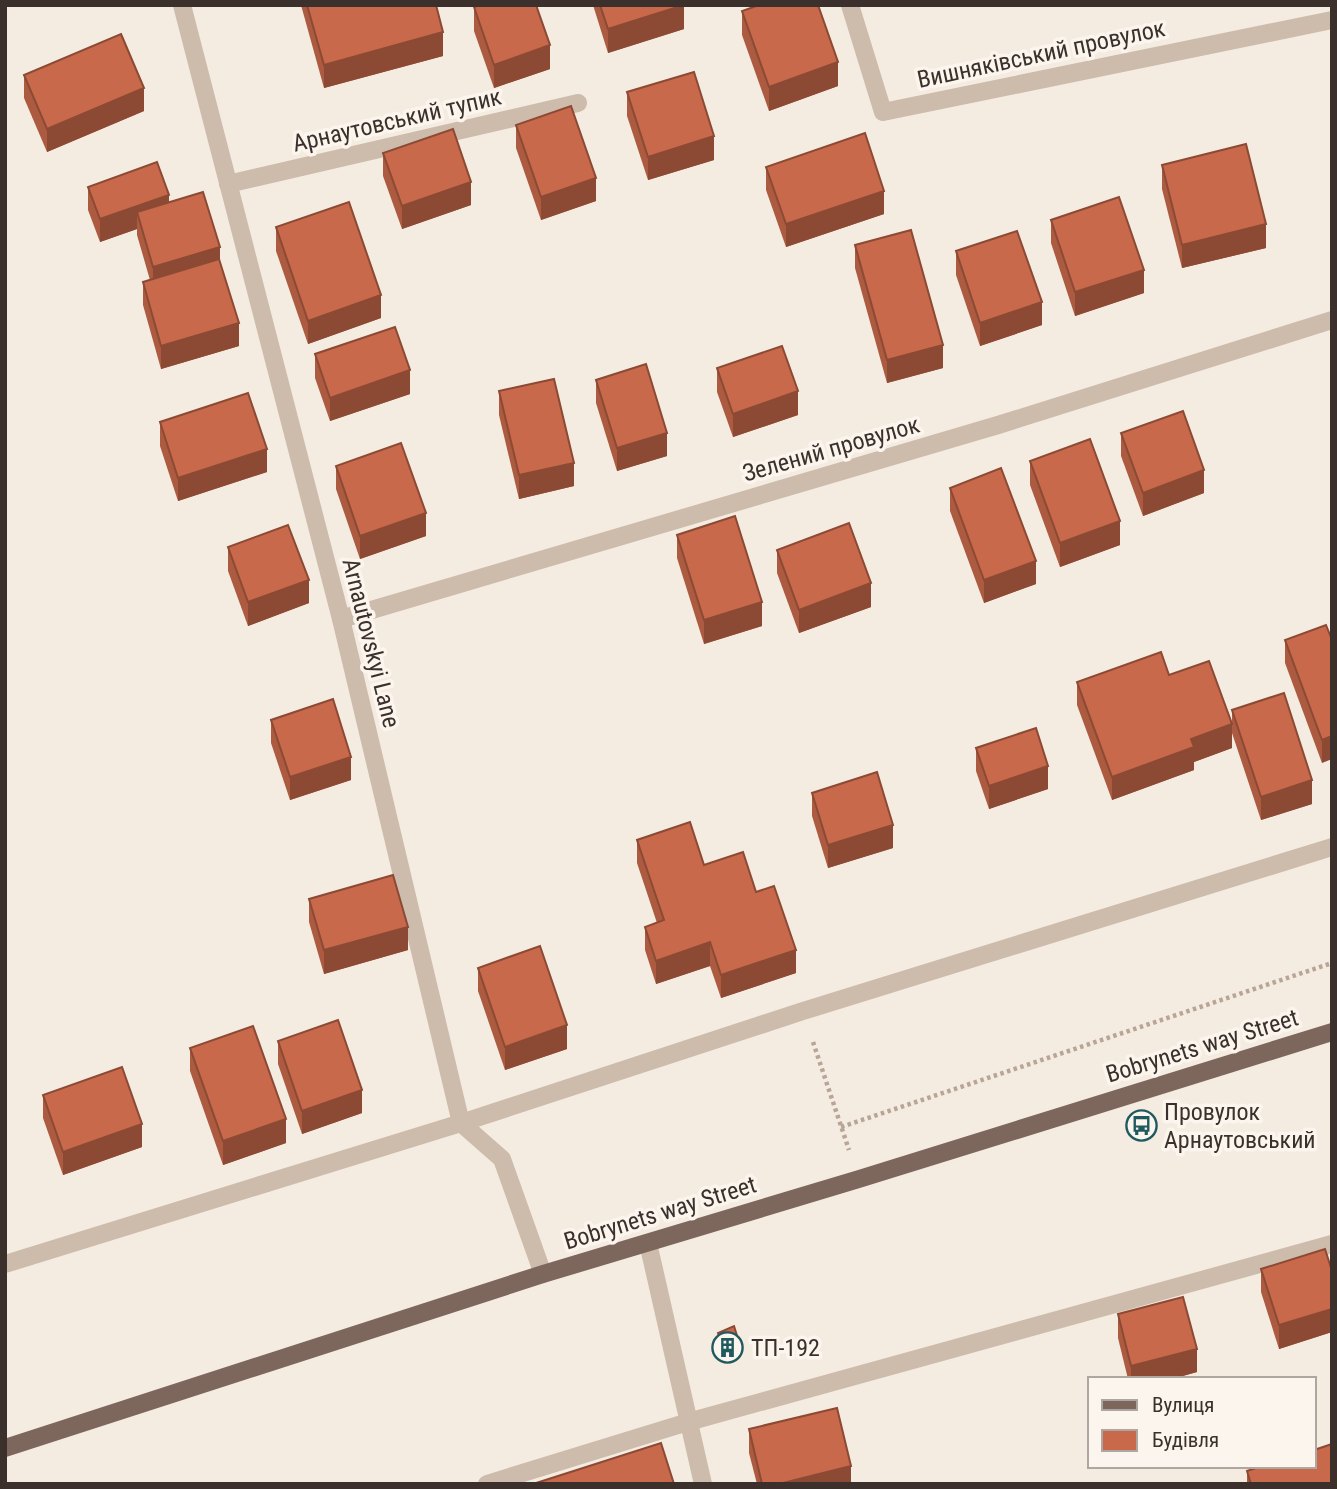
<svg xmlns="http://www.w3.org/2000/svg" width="1337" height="1489" font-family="'Roboto Condensed',sans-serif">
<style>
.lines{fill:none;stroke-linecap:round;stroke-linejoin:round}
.path{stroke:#b9a596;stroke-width:4.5;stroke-dasharray:3.5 3.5;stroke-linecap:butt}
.service{stroke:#cdbbac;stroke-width:18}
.minor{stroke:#cdbbac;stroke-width:18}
.primary{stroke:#7d675c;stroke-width:18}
.wall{fill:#ac5a40}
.shaded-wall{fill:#8c4a34}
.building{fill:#c8694b;stroke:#8c4a34;stroke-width:2}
.labels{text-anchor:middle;stroke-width:7;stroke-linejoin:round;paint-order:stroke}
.street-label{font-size:24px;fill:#3b302b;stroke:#fbf5ee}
.poi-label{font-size:24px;fill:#3b302b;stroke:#fbf5ee;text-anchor:start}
</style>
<rect width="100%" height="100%" fill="#f4ebe1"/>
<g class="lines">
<g class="path">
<path d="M813,1042L849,1150"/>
<path d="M841,1127L1332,963"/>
</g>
<g class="service">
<path d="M5,1264L461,1123L803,1011L1332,847"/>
<path d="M487,1484L688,1422L1332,1244"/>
</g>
<g class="minor">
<path d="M182,5L341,619L461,1123L502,1159L543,1274"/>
<path d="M850,5L883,112L1332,20"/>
<path d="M228,184L578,103"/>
<path d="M341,619L998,425L1332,320"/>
<path d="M648,1243L703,1484"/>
</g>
<path class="primary" d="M5,1448L543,1274L859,1179L1332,1032"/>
</g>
<g class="wall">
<path d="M301,5H436L443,56L324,88Z"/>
<path d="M593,5H683L684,29L608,53Z"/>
<path d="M474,7L550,69L494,88L474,31Z"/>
<path d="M742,11L838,86L769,111L742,35Z"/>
<path d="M24,75L144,111L47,152L24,98Z"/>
<path d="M627,92L714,160L648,180L627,116Z"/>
<path d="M516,125L596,201L541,220L516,148Z"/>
<path d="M383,153L471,205L402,229L383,176Z"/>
<path d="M1162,165L1266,248L1182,268L1162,189Z"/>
<path d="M766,167L884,214L786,247L766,190Z"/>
<path d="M88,187L169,202L220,261L239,346L161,369L143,305V282L150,280L137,235V229L100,242L88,210Z"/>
<path d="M1051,220L1144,293L1075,316L1051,243Z"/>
<path d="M276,227L381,318L308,344L276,251Z"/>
<path d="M855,245L943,368L887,383L855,268Z"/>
<path d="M956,251L1042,325L980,346L956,275Z"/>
<path d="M315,354L410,394L330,421L315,378Z"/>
<path d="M717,368L798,415L733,437L717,392Z"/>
<path d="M596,380L667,456L617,471L596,403Z"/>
<path d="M499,391L574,486L519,499L499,415Z"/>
<path d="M160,422L267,472L178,501L160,446Z"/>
<path d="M1121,433L1204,493L1143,516L1121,456Z"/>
<path d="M1030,461L1120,545L1060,567L1030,485Z"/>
<path d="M336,466L426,536L360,559L336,489Z"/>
<path d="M950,488L1036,584L984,603L950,511Z"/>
<path d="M677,535L762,626L704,644L677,558Z"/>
<path d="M228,547L309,603L248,626L228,571Z"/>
<path d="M777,550L871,607L799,633L777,573Z"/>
<path d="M1285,640H1332L1322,763L1285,663Z"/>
<path d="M1169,675L1232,748L1194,762V770L1112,800L1077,705V682Z"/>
<path d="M1232,710L1312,804L1261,820L1232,733Z"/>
<path d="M271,720L351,780L290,800L271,743Z"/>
<path d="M976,748L1048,789L989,809L976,771Z"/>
<path d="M812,793L893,848L828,868L812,816Z"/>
<path d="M637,840L704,865L756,892L796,973L721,998L710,966L656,984L645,950V927L657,923L637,863Z"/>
<path d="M309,899L408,950L324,974L309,922Z"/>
<path d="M478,968L567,1049L505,1070L478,991Z"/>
<path d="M278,1041L362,1113L302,1134L278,1064Z"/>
<path d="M190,1048L286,1143L223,1165L190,1071Z"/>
<path d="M43,1095L142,1147L63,1175L43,1118Z"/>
<path d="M1261,1269L1332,1271V1332L1279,1349L1261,1292Z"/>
<path d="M1118,1314L1197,1372L1172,1379H1128L1118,1338Z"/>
<path d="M718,1333L738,1351L722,1357L718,1345Z"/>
<path d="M749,1429L851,1484H757L749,1453Z"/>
<path d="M1247,1471L1332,1484H1247Z"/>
</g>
<g class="shaded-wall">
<path d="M684,5V29L608,53V29Z"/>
<path d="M443,32V56L324,88V65Z"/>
<path d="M550,45V69L494,88V65Z"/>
<path d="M838,62V86L769,111V87Z"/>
<path d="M144,88V111L47,152V129Z"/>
<path d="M714,136V160L648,180V157Z"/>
<path d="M596,178V201L541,220V197Z"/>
<path d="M471,182V205L402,229V206Z"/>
<path d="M884,191V214L786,247V224Z"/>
<path d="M169,195V218L137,212V229L100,242V219Z"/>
<path d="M1266,224V248L1182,268V245Z"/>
<path d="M220,247V270L153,290V267Z"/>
<path d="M1144,270V293L1075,316V292Z"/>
<path d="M381,295V318L308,344V321Z"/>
<path d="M1042,302V325L980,346V323Z"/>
<path d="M239,323V346L161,369V346Z"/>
<path d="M943,345V368L887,383V360Z"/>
<path d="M410,370V394L330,421V398Z"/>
<path d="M798,391V415L733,437V414Z"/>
<path d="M667,433V456L617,471V448Z"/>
<path d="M267,449V472L178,501V478Z"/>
<path d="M574,463V486L519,499V475Z"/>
<path d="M1204,470V493L1143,516V493Z"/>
<path d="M426,513V536L360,559V536Z"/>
<path d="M1120,521V545L1060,567V543Z"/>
<path d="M1036,561V584L984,603V580Z"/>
<path d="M309,580V603L248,626V602Z"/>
<path d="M871,583V607L799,633V610Z"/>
<path d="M762,602V626L704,644V620Z"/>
<path d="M1232,724V748L1194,762V770L1112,800V777L1191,739Z"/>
<path d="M1332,736V759L1322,763V740Z"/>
<path d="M351,757V780L290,800V777Z"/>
<path d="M1048,766V789L989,809V786Z"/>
<path d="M1312,780V804L1261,820V797Z"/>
<path d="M893,825V848L828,868V845Z"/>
<path d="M408,927V950L324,974V950Z"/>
<path d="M710,942V966L656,984V961Z"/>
<path d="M796,950V973L721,998V975Z"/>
<path d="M567,1025V1049L505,1070V1047Z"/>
<path d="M362,1090V1113L302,1134V1111Z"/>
<path d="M286,1119V1143L223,1165V1141Z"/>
<path d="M142,1124V1147L63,1175V1152Z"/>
<path d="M1332,1309V1332L1279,1349V1325Z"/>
<path d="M738,1339V1351L722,1357V1345Z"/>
<path d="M1197,1349V1372L1172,1379H1131V1366Z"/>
<path d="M851,1466V1484H779Z"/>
</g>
<g class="building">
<path d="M307,5H436L443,32L324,65Z"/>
<path d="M480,5H536L550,45L494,65L474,7Z"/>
<path d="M600,5H684L608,29Z"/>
<path d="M759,5H818L838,62L769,87L742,11Z"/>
<path d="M121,34L144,88L47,129L24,75Z"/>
<path d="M694,72L714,136L648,157L627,92Z"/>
<path d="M571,106L596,178L541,197L516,125Z"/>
<path d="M453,129L471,182L402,206L383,153Z"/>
<path d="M865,133L884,191L786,224L766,167Z"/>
<path d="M1246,144L1266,224L1182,245L1162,165Z"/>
<path d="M157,162L169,195L100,219L88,187Z"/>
<path d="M203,192L220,247L153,267L137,212Z"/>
<path d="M1119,197L1144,270L1075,292L1051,220Z"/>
<path d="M349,202L381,295L308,321L276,227Z"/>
<path d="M911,230L943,345L887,360L855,245Z"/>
<path d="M1017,231L1042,302L980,323L956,251Z"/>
<path d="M219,259L239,323L161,346L143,282Z"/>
<path d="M395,327L410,370L330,398L315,354Z"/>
<path d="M782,346L798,391L733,414L717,368Z"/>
<path d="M646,364L667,433L617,448L596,380Z"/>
<path d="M554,379L574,463L519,475L499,391Z"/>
<path d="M248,393L267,449L178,478L160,422Z"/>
<path d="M1183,411L1204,470L1143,493L1121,433Z"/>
<path d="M1090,439L1120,521L1060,543L1030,461Z"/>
<path d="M401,443L426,513L360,536L336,466Z"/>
<path d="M1001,468L1036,561L984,580L950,488Z"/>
<path d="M735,516L762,602L704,620L677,535Z"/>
<path d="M849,523L871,583L799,610L777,550Z"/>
<path d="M288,525L309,580L248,602L228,547Z"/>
<path d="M1326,625L1332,640V736L1322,740L1285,640Z"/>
<path d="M1161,652L1169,675L1209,661L1232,724L1191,739L1194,747L1112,777L1077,682Z"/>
<path d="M1284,693L1312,780L1261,797L1232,710Z"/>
<path d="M333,699L351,757L290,777L271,720Z"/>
<path d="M1036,728L1048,766L989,786L976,748Z"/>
<path d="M877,772L893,825L828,845L812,793Z"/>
<path d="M690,822L704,865L743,852L756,892L774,886L796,950L721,975L710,942L656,961L645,927L664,920L637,840Z"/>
<path d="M393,875L408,927L324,950L309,899Z"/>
<path d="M540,946L567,1025L505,1047L478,968Z"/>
<path d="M338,1020L362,1090L302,1111L278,1041Z"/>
<path d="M253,1026L286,1119L223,1141L190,1048Z"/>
<path d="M122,1067L142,1124L63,1152L43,1095Z"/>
<path d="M1325,1249L1332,1271V1309L1279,1325L1261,1269Z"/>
<path d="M1183,1297L1197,1349L1131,1366L1118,1314Z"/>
<path d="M734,1326L738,1339L722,1345L718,1333Z"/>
<path d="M837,1408L851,1466L779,1484H762L749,1429Z"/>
<path d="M661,1443L674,1484H533Z"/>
<path d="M1332,1444V1484H1251L1247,1471L1262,1466H1314V1450Z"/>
</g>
<defs>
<symbol id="bus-ring" viewBox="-11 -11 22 22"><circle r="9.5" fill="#fbf5ee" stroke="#1f5a5e" stroke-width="1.5"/><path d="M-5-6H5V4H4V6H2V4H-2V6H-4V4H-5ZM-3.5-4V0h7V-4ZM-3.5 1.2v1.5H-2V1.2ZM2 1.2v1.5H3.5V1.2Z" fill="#1f5a5e"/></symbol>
<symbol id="building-ring" viewBox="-11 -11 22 22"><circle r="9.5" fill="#fbf5ee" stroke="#1f5a5e" stroke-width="1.5"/><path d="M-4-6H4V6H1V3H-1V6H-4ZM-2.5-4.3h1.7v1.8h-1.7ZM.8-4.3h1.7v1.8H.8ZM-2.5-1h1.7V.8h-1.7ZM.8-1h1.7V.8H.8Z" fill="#1f5a5e"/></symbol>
</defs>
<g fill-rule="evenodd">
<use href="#bus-ring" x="1124" y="1108" width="35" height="35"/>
<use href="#building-ring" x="710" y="1330" width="35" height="35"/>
</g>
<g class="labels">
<g class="street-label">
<text transform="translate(1041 54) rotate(-12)" y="8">Вишняківський провулок</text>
<text transform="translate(397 120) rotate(-13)" y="8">Арнаутовський тупик</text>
<text transform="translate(831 449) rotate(-16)" y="8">Зелений провулок</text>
<text transform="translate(371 643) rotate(76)" y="8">Arnautovskyi Lane</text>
<text transform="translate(1202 1046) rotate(-17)" y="8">Bobrynets way Street</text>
<text transform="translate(660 1213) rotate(-17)" y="8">Bobrynets way Street</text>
</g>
<g class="poi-label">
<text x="1164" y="1120">Провулок<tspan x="1164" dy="28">Арнаутовський</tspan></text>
<text x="751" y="1356">ТП-192</text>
</g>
</g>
<rect width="1337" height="1489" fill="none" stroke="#3b302b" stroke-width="14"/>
<rect x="1088" y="1377" width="228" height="91" fill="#fbf5ee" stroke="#aea6a0" stroke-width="2"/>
<rect x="1102" y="1400" width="35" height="10" fill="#7d675c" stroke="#aea6a0" stroke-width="2"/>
<text x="1152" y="1412" font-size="21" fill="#3b302b">Вулиця</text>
<rect x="1102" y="1430" width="35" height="21" fill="#c8694b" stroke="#aea6a0" stroke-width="2"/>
<text x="1152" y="1447" font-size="21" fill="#3b302b">Будівля</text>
</svg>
